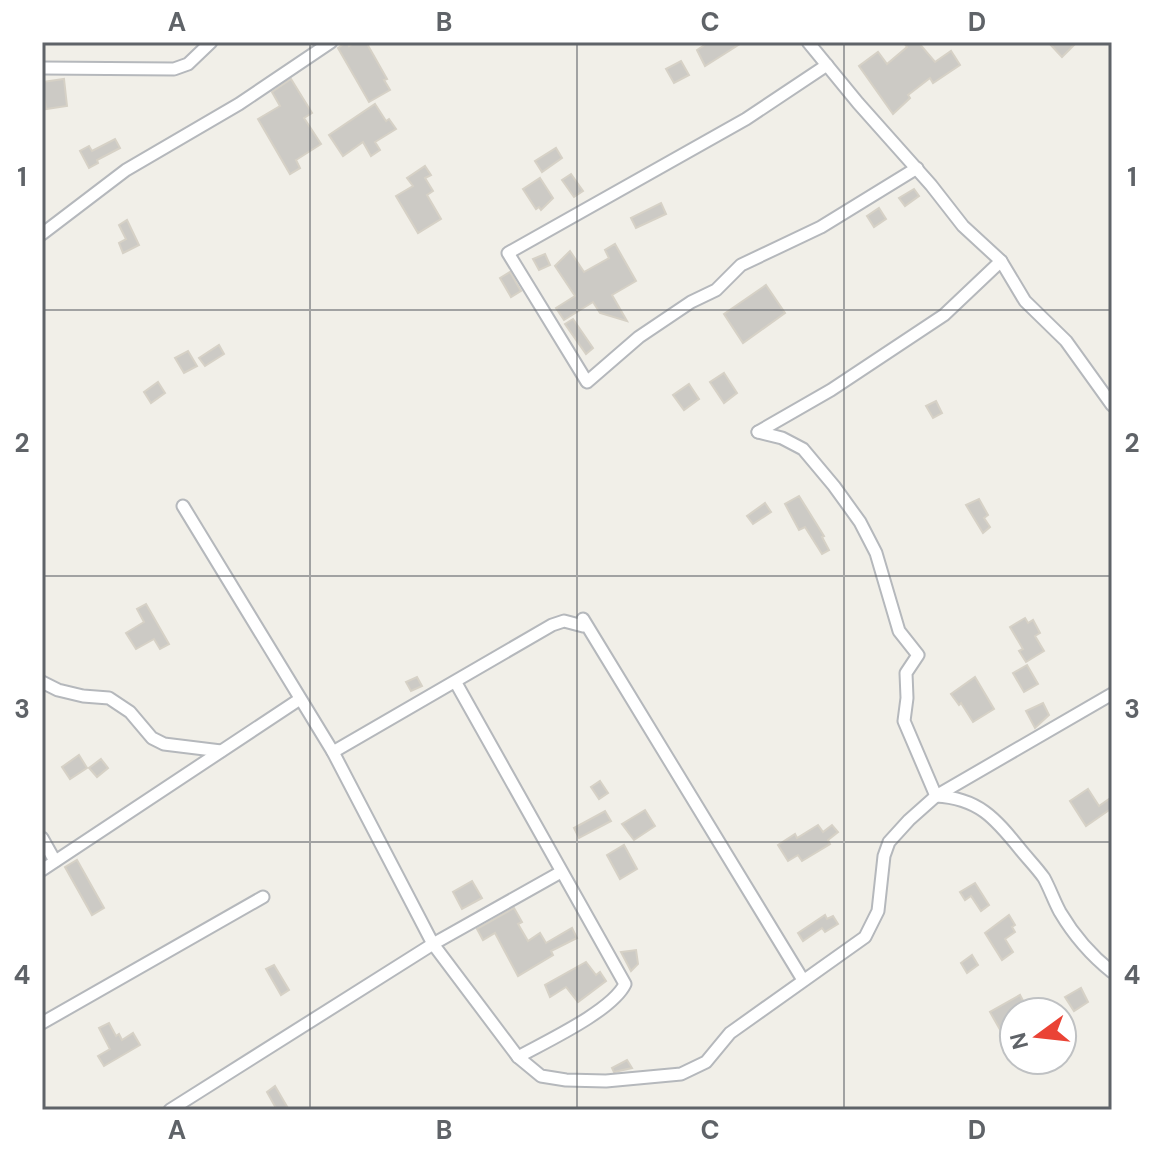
<svg xmlns="http://www.w3.org/2000/svg" width="1154" height="1152" font-family="'DM Sans',sans-serif">
<style>
.building{fill:#cccac5;stroke:#d6d1c6;stroke-width:2}
.lines{fill:none;stroke-linecap:round;stroke-linejoin:round}
.street-casing{stroke:#b5b8bc;stroke-width:15}
.street{stroke:#fff;stroke-width:11}
.grid{fill:none;stroke:#5f6368;stroke-width:2;stroke-opacity:0.55}
.neatline{fill:none;stroke:#5f6368;stroke-width:3}
.grid-label{font-size:26px;text-anchor:middle;font-weight:bold;fill:#5f6368}
</style>
<rect width="100%" height="100%" fill="#f1efe8"/>
<g class="building">
<path d="M347,42L349,46L356,42H366L387,79L384,80L390,90L369,102L338,48Z"/>
<path d="M709,42H743L705,66L697,50Z"/>
<path d="M903,42H918L935,62L951,51L960,65L933,83L930,78L908,95L910,98L893,114L859,66L878,52L887,64L907,47Z"/>
<path d="M1048,42H1077L1062,57Z"/>
<path d="M681,61L689,75L674,83L666,69Z"/>
<path d="M64,79L67,106L46,109L42,82Z"/>
<path d="M291,79L312,113L304,118L321,144L296,160L300,168L290,174L258,119L280,106L272,92Z"/>
<path d="M375,104L386,121L389,119L396,129L375,142L380,150L371,156L363,142L343,156L329,135Z"/>
<path d="M115,139L120,148L97,160L98,163L89,168L80,151L89,146L92,151Z"/>
<path d="M556,148L562,158L542,172L535,161Z"/>
<path d="M425,166L431,175L425,178L433,191L427,195L441,219L418,233L396,196L413,186L407,178Z"/>
<path d="M571,174L583,191L574,197L562,180Z"/>
<path d="M540,178L553,198L541,210L539,207L536,209L523,189Z"/>
<path d="M914,189L919,196L905,206L899,198Z"/>
<path d="M661,203L666,214L636,228L631,218Z"/>
<path d="M879,208L886,219L874,227L867,216Z"/>
<path d="M127,220L139,245L123,253L119,243L126,239L119,225Z"/>
<path d="M615,244L636,281L612,295L627,321L600,313L593,302L564,320L556,308L575,296L555,266L570,251L584,272L609,258L605,250Z"/>
<path d="M545,254L550,265L539,270L533,259Z"/>
<path d="M510,272L521,291L511,297L500,278Z"/>
<path d="M766,285L785,313L743,343L724,314Z"/>
<path d="M573,319L593,348L586,354L565,324Z"/>
<path d="M219,345L224,354L205,366L199,358Z"/>
<path d="M188,351L197,366L184,373L175,358Z"/>
<path d="M724,373L737,393L724,403L710,382Z"/>
<path d="M158,382L165,393L151,403L144,392Z"/>
<path d="M689,384L699,399L684,410L673,395Z"/>
<path d="M936,401L942,413L933,418L926,406Z"/>
<path d="M799,496L824,536L822,537L829,550L822,554L805,527L799,530L785,504Z"/>
<path d="M979,499L988,515L984,518L990,527L983,533L966,505Z"/>
<path d="M765,503L771,512L753,524L747,516Z"/>
<path d="M146,604L169,644L160,649L154,639L136,649L126,633L144,622L137,609Z"/>
<path d="M1025,618L1028,623L1033,620L1040,633L1035,636L1044,651L1026,662L1019,651L1023,649L1010,627Z"/>
<path d="M1027,665L1038,684L1024,692L1013,673Z"/>
<path d="M417,677L422,686L411,691L406,682Z"/>
<path d="M975,677L994,709L973,722L961,703L959,705L951,694Z"/>
<path d="M1043,703L1049,715L1035,728L1026,711Z"/>
<path d="M79,755L87,768L70,779L62,767Z"/>
<path d="M101,759L108,768L97,777L89,768Z"/>
<path d="M600,781L608,793L599,799L591,787Z"/>
<path d="M1088,789L1099,806L1112,797V808L1086,826L1070,801Z"/>
<path d="M645,810L655,826L634,840L622,824Z"/>
<path d="M605,811L611,821L579,838L574,828Z"/>
<path d="M818,825L823,832L832,825L838,832L828,840L830,844L802,861L798,855L788,861L778,845L795,834L797,838Z"/>
<path d="M624,845L637,869L620,879L607,855Z"/>
<path d="M77,860L104,908L92,915L65,867Z"/>
<path d="M472,881L482,898L462,909L453,892Z"/>
<path d="M975,883L989,905L981,911L971,896L965,900L960,892Z"/>
<path d="M514,908L522,922L518,924L528,941L540,933L546,943L572,928L577,938L551,951L553,955L518,976L495,933L483,940L477,929Z"/>
<path d="M825,915L827,919L833,916L838,924L825,932L822,928L803,941L798,933Z"/>
<path d="M1009,915L1015,925L1012,927L1015,932L1005,939L1013,952L1002,960L985,933Z"/>
<path d="M636,950L638,964L631,971L621,952Z"/>
<path d="M972,955L978,965L967,973L961,963Z"/>
<path d="M586,962L596,975L600,972L606,981L578,1002L566,987L550,997L545,985Z"/>
<path d="M274,965L289,990L281,995L266,969Z"/>
<path d="M1081,988L1088,1002L1074,1011L1065,997Z"/>
<path d="M1020,995L1029,1012H1014V1025L1002,1033L990,1012Z"/>
<path d="M109,1023L116,1036L119,1034L122,1040L133,1033L140,1045L104,1066L98,1056L110,1049L99,1028Z"/>
<path d="M627,1060L632,1068L614,1072L612,1068Z"/>
<path d="M275,1086L289,1110H277L267,1092Z"/>
</g>
<g class="lines">
<defs>
<g id="street">
<path d="M808,42L858,103L931,185L963,226L1001,261L1025,301L1066,341L1112,405"/>
<path d="M827,65L746,119L508,253L587,382L639,337L691,302L716,290L741,265L821,227L917,168"/>
<path d="M42,68L174,69L188,64L211,42"/>
<path d="M42,234L126,170L239,104L331,42"/>
<path d="M758,432L782,438L803,449L834,486L860,522L876,553L899,631L918,655L906,673L907,698L904,721L936,796C978,798 995,818 1020,849C1028,859 1037,868 1044,878C1050,889 1054,901 1060,912C1073,934 1092,956 1112,972"/>
<path d="M758,432L831,390L944,315L1001,261"/>
<path d="M183,506L333,752L433,944L518,1057L541,1076L566,1080L606,1081L681,1074L706,1062L730,1033L865,937L878,911L884,856L889,842L909,820L936,796L1112,694"/>
<path d="M42,682L58,690L83,696L109,698L130,712L152,738L164,744L221,751"/>
<path d="M456,683L625,984C612,1011 545,1042 518,1057"/>
<path d="M333,752L552,625L564,621L583,626V619L803,980"/>
<path d="M42,838L55,861"/>
<path d="M42,870L300,699"/>
<path d="M42,1023L263,897"/>
<path d="M170,1110L433,944L561,872"/>
</g>
</defs>
<use href="#street" class="street-casing"/>
<use href="#street" class="street"/>
</g>
<path class="grid" d="M310,42V1110M577,42V1110M844,42V1110M42,310H1112M42,576H1112M42,842H1112"/>
<rect width="1154" height="1152" fill="none" stroke="#ffffff" stroke-width="88"/>
<g transform="translate(1038 1036) rotate(255)"><circle r="38" fill="#ffffff" stroke="#bfc1c3" stroke-width="2"/>
<path d="M0-6L14 30L0 20L-14 30Z" fill="#ea4335"/>
<text y="-12" font-size="22" font-weight="bold" text-anchor="middle" fill="#5f6368">N</text>
</g>
<rect x="44" y="44" width="1066" height="1064" class="neatline"/>
<g class="grid-label">
<text x="177" y="31">A</text>
<text x="444" y="31">B</text>
<text x="710" y="31">C</text>
<text x="977" y="31">D</text>
<text x="22" y="186">1</text>
<text x="1132" y="186">1</text>
<text x="22" y="452">2</text>
<text x="1132" y="452">2</text>
<text x="22" y="718">3</text>
<text x="1132" y="718">3</text>
<text x="22" y="984">4</text>
<text x="1132" y="984">4</text>
<text x="177" y="1139">A</text>
<text x="444" y="1139">B</text>
<text x="710" y="1139">C</text>
<text x="977" y="1139">D</text>
</g>
</svg>
